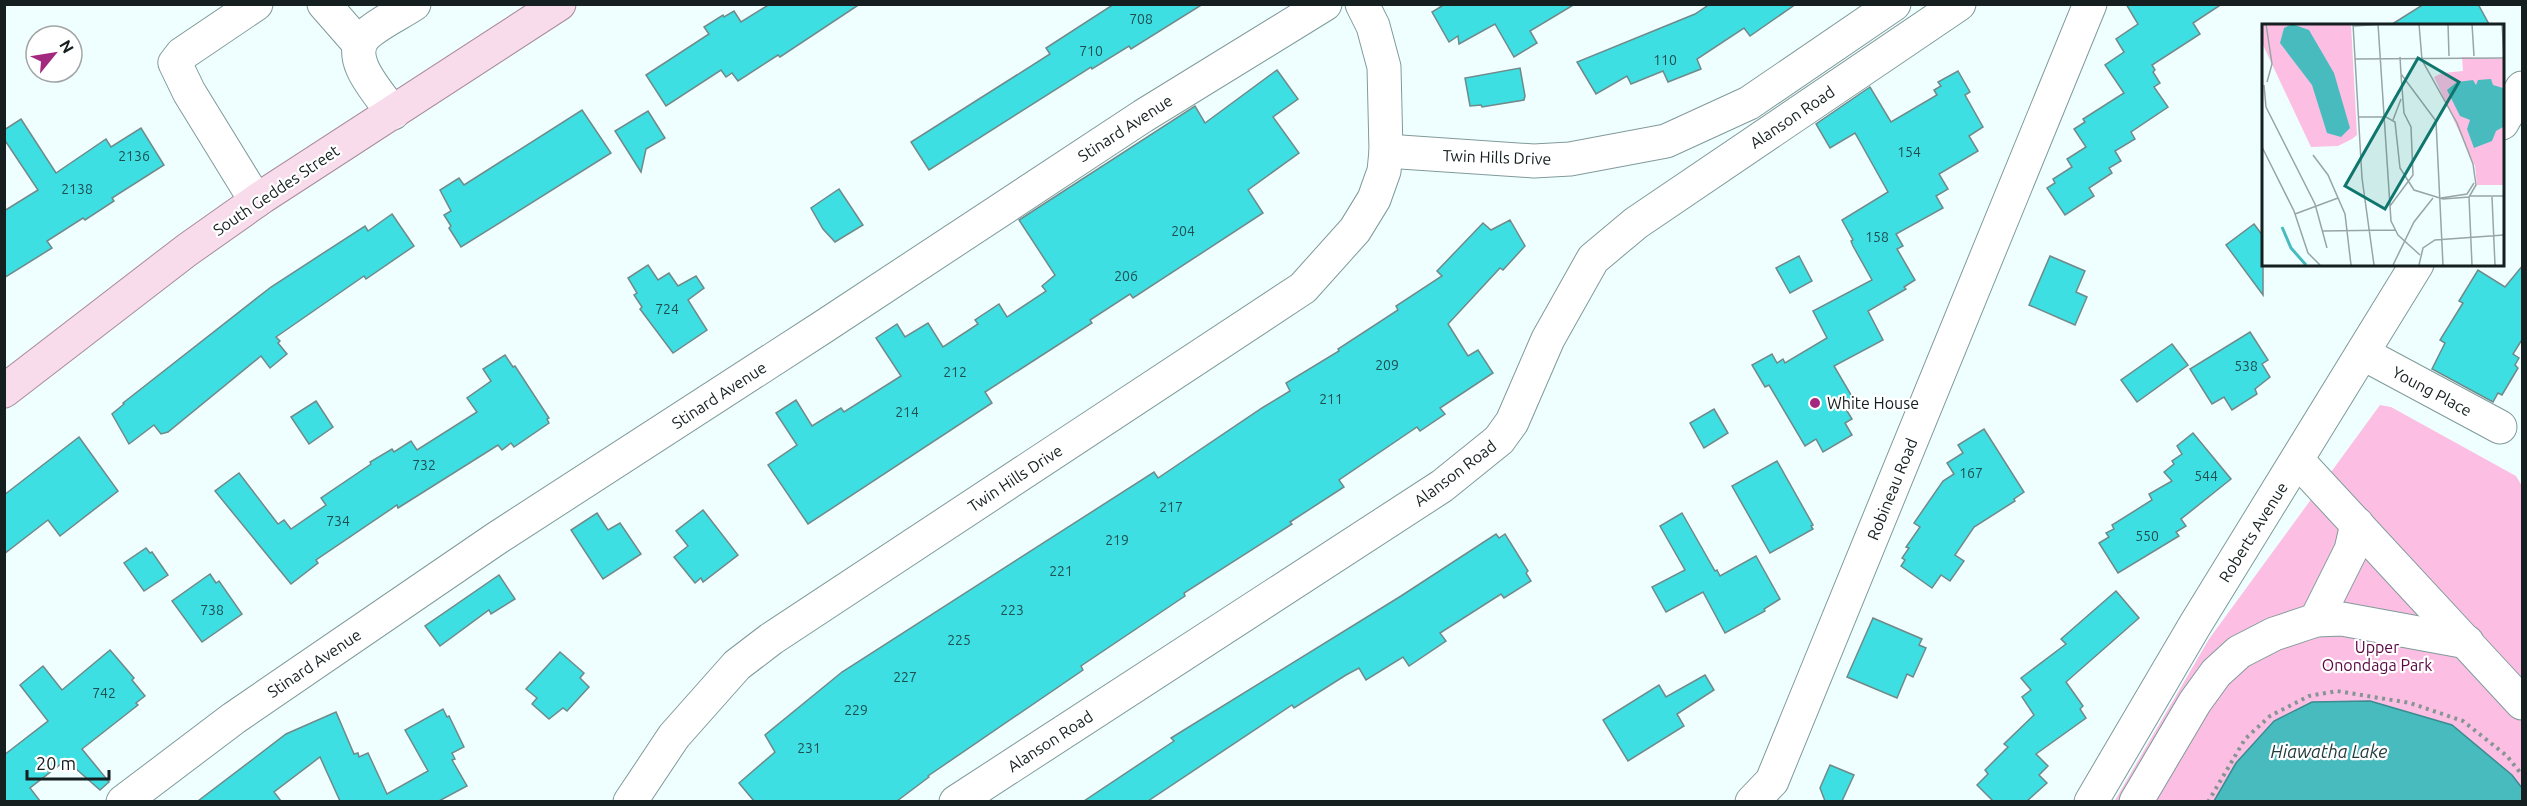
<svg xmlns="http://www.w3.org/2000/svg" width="2527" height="806" font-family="Ubuntu,sans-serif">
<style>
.green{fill:#fcbfe3}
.water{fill:#48bbbf;stroke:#398c8f;stroke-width:1.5}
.building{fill:#3ddfe3;stroke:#708989;stroke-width:1.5}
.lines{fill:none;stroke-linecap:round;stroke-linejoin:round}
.minor-casing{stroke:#819a9a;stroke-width:35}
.major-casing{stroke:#a78a9c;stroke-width:35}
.path{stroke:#879494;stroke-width:4;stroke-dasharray:3 4.5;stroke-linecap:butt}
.minor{stroke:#fff;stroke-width:33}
.major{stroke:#f9dcec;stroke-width:33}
.poi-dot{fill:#a3297e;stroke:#fff;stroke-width:2}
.labels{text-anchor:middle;stroke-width:4.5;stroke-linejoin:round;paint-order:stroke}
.number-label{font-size:14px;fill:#1f4f50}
.street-label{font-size:16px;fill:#151f1f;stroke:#fff}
.poi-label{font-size:16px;fill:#151f1f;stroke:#fff;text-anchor:start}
.park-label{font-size:16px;fill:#580641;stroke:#fff}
.water-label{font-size:18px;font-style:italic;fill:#233d3e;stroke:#fff}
.inset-river{fill:none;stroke:#48bbbf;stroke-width:3}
.inset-road{fill:none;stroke:#98a5a5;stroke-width:1.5}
.view{fill:#0f766e;fill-opacity:0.15;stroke:#0f766e;stroke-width:3}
.inset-edge{fill:none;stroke:#151f1f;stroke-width:3}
</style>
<rect width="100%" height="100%" fill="#efffff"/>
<path class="green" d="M2380,405L2391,407L2516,476L2522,486V801L2114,802L2209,639Z"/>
<path class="water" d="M2370,701L2452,725L2512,775L2522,788V801H2214L2236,763L2274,721L2312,702Z"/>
<g class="building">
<path d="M770,4H860L780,57L778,55L738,81L732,73L726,77L721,70L666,106L646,75L709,34L704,27L723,15L724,17L734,11L741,22Z"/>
<path d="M1114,4H1203L1131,49L1129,46L1092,69L1091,67L929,170L911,142L1050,54L1046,48Z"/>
<path d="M1445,4H1575L1530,31L1537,43L1514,57L1495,24L1459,44L1458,36L1449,42L1432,12Z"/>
<path d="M1710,4H1796L1750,36L1744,28L1697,59L1701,69L1668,82L1663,71L1631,84L1627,76L1596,94L1577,62L1695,14Z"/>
<path d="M2126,4H2222L2193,23L2200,34L2152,65L2155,70L2153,72L2160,83L2154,87L2168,107L2131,132L2135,139L2115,151L2121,161L2109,168L2112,173L2089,188L2094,196L2065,215L2047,188L2055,183L2053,179L2072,167L2067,159L2086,147L2074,129L2085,122L2083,119L2124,93L2105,65L2124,52L2116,39L2138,24Z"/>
<path d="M2424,4H2478L2490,26H2389Z"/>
<path d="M1520,68L1525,96L1524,100L1482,107L1481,105L1470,106L1465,78Z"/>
<path d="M1277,70L1298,99L1273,117L1299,153L1248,190L1263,213L1133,298L1130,294L1090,320L1092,323L985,392L992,403L808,524L768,465L797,445L776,413L796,400L812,426L841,408L844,412L901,376L876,338L897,324L905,337L928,323L943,347L978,324L975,320L999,304L1007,317L1046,291L1042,286L1055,275L1019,220L1195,106L1205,123Z"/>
<path d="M1958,71L1970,92L1965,95L1983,127L1969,136L1978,151L1939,174L1948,189L1936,196L1943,208L1896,234L1903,246L1897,249L1915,280L1904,287L1906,289L1868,311L1883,340L1834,366L1854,400L1844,406L1852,419L1845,423L1852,435L1823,452L1816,439L1805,446L1769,385L1765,387L1752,365L1772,354L1777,363L1783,359L1785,363L1827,338L1813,311L1872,280L1853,246L1851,241L1853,240L1842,220L1888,192L1855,133L1830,148L1816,124L1870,87L1891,122L1937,95L1934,90L1941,86L1938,82Z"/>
<path d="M582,110L611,153L461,247L449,228L451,226L444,215L451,211L440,190L459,178L464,185Z"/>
<path d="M648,111L665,138L646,149L641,172L615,131Z"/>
<path d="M21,119L56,173L106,139L111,147L141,128L164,165L112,198L114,201L85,220L83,218L47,241L52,248L4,278V211L38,190L4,139V130Z"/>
<path d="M839,189L863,225L835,242L823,229L811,208Z"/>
<path d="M392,214L414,246L366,279L364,276L276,337L280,341L278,343L287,354L270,368L261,356L168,432L161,434L154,425L129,444L112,414L124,404L123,403L271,287L365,226L368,231Z"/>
<path d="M1510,220L1525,246L1503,270L1500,268L1448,324L1468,356L1478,350L1493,373L1440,408L1445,414L1420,431L1417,427L1339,480L1344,487L1290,522L1292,524L1184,593L1185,596L1081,666L1083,670L928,776L929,777L897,801H754L739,783L775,752L765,735L842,672L1154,472L1158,478L1262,408L1290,391L1286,383L1339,351L1338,349L1398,310L1396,306L1442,276L1437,271L1483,223L1491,230Z"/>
<path d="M2254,224L2263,236V295L2226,245Z"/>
<path d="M1799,256L1812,281L1790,293L1776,268Z"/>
<path d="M2050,256L2085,271L2076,292L2087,297L2075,325L2029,305Z"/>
<path d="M648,265L658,280L669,273L678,286L696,276L704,288L688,300L707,330L673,353L640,309L642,307L634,295L637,293L628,278Z"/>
<path d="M2523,265V338L2513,354L2519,358L2515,365L2518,368L2502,395L2498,393L2493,402L2432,369L2445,343L2440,340L2463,303L2459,301L2478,270L2505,287Z"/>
<path d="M2250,332L2268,360L2262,364L2270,377L2255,389L2257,394L2232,410L2224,397L2212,404L2190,369Z"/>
<path d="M2172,344L2188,365L2137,402L2121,380Z"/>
<path d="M505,355L513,367L515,366L549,418L547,419L549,423L514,447L511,443L502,450L498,445L398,508L397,505L316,560L318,563L291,584L215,491L239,473L278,524L284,520L291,529L326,505L321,498L371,464L370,462L392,449L394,452L411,441L417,450L477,412L467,398L491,381L483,369Z"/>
<path d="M316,401L333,427L309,444L291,417Z"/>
<path d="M1714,409L1728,433L1704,448L1690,423Z"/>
<path d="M1984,429L2024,492L2014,499L2015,501L1974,527L1955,555L1964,561L1950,581L1941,575L1932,588L1901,566L1905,560L1902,558L1909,548L1906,547L1920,527L1914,523L1943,481L1954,474L1947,463L1963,453L1958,445Z"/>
<path d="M2193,433L2231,479L2181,519L2186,526L2176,532L2179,536L2118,573L2099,543L2109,537L2106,533L2114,529L2112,525L2152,500L2149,494L2172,481L2164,472L2174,464L2172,461L2182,454L2177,446Z"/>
<path d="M79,437L118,491L60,536L48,520L4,554V495Z"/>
<path d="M1777,461L1813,525L1811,526L1813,529L1770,553L1732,486Z"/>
<path d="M703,510L738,555L703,582L701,578L695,583L674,557L688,546L676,531Z"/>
<path d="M597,513L608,530L620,523L641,554L603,579L571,530Z"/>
<path d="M1682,513L1715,571L1717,570L1720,576L1756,556L1780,599L1764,609L1765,611L1725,633L1703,592L1666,612L1652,587L1685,570L1660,526Z"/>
<path d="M1496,534L1499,538L1505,534L1528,571L1526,573L1531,581L1504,598L1501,594L1440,633L1446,641L1409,666L1403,657L1366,680L1359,668L1346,675L1294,708L1292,705L1148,801H1084L1174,741L1171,738L1401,596Z"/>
<path d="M146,548L150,553L152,552L168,575L144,591L124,563Z"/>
<path d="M210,574L216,583L219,581L242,614L202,642L172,601Z"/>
<path d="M499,575L515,599L491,614L489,610L440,646L425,626Z"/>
<path d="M2116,591L2139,618L2066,682L2083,706L2080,709L2086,718L2036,754L2048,766L2039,775L2047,783L2027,801H1993L1977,785L1988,774L1985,770L2008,747L2004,744L2034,715L2022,697L2031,690L2021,678L2066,644L2061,639Z"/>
<path d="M1873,618L1922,639L1919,645L1926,648L1913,677L1907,674L1897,698L1847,677Z"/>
<path d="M110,650L134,678L132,680L145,696L136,703L138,705L82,749L109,782L100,790L66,760L30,788L40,801H4V755L48,721L20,685L43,666L62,690Z"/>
<path d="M560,652L584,673L580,678L589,687L567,711L563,708L549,719L532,704L537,698L526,689Z"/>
<path d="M1705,675L1714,690L1677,714L1684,726L1628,761L1603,720L1659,685L1666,697Z"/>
<path d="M443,709L447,717L449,716L464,747L452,753L455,759L452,760L467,786L439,801H340L320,757L274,792L281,801H198L286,734L336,712L354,754L358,753L359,757L368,753L387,794L428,771L405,730Z"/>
<path d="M1830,765L1854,775L1842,801H1825L1820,788Z"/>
</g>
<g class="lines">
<defs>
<g id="minor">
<path d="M256,4L182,54L175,63L189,92L256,201"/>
<path d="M324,4L359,44"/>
<path d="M393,113C380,94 343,57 366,35C379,23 399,14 414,4"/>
<path d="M2502,123L2522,88"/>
<path d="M1386,151L1534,161L1570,159L1666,141L1749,103L1894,4"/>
<path d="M2364,354L2500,427"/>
<path d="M2298,461L2522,703"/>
<path d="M2316,620L2351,550L2357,524"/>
<path d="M123,802L234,718L497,538L823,327L1143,116L1325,4"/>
<path d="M630,802L674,736L737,665L771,639L1303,288L1355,230L1374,199L1384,171L1386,151L1384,67L1373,26L1362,4"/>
<path d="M956,802L1442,486L1499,440L1512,422L1548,339L1593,259L1636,223L1959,4"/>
<path d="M1752,802L1772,781L2090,4"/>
<path d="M2091,802L2195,625L2417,264"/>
<path d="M2136,802L2195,702L2216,673L2239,652L2274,634L2316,620L2342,619L2467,642"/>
</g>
<path id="major" d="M4,391L187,250L262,197L559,4"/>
</defs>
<use href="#minor" class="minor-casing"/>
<use href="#major" class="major-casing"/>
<path class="path" d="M2208,802L2245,739L2270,716L2309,696L2337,691L2410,703L2463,721L2507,756L2522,775"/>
<use href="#minor" class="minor"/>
<use href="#major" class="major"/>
</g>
<circle class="poi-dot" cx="1815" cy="403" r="6"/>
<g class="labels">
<g class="number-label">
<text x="1141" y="24">708</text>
<text x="1091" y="56">710</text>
<text x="1665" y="65">110</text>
<text x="1909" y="157">154</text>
<text x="134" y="161">2136</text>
<text x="77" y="194">2138</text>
<text x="1183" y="236">204</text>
<text x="1877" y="242">158</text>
<text x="1126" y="281">206</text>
<text x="667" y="314">724</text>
<text x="1387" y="370">209</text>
<text x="2246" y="371">538</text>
<text x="955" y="377">212</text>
<text x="1331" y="404">211</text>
<text x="907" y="417">214</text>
<text x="424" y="470">732</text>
<text x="1971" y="478">167</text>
<text x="2206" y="481">544</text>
<text x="1171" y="512">217</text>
<text x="338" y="526">734</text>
<text x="2147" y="541">550</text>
<text x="1117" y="545">219</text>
<text x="1061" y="576">221</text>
<text x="212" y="615">738</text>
<text x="1012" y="615">223</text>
<text x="959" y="645">225</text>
<text x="905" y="682">227</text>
<text x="104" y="698">742</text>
<text x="856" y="715">229</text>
<text x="809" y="753">231</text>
</g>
<g class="street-label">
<text transform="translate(1792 117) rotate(-34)" y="6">Alanson Road</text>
<text transform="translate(1125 128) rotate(-33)" y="6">Stinard Avenue</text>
<text transform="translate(1497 157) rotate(2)" y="6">Twin Hills Drive</text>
<text transform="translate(276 190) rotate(-34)" y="6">South Geddes Street</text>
<text transform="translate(2432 391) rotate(28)" y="6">Young Place</text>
<text transform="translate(719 395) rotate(-33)" y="6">Stinard Avenue</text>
<text transform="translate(1455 473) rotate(-37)" y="6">Alanson Road</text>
<text transform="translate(1015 478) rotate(-33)" y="6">Twin Hills Drive</text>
<text transform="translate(1892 489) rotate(-68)" y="6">Robineau Road</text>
<text transform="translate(2253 532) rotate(-58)" y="6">Roberts Avenue</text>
<text transform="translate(314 663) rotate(-34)" y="6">Stinard Avenue</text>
<text transform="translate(1050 741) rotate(-33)" y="6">Alanson Road</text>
</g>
<g class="poi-label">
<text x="1827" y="409">White House</text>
</g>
<g class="park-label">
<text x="2377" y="653">Upper<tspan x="2377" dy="18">Onondaga Park</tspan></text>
</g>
<g class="water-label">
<text x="2329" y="758">Hiawatha Lake</text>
</g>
</g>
<g transform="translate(2262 24)">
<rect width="242" height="242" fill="#efffff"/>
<path d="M0,0H89L95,111L90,115L76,122L49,123L0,19ZM200,33L241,35V161H215L213,142L172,53L180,49L201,47Z" fill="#fcbfe3"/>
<path d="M30,0L47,6L72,49L88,104L79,113L65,109L50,61L18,19L22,4ZM229,55L231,61L241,64V103L234,107L230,117L212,124L205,105L208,96L198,92L185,66L195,58L211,56L214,61L216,56Z" fill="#48bbbf"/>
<path class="inset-river" d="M20,203L29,224L44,241"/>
<path class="inset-road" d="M4,0L10,40L5,58M91,0L100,154L112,241M116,0L129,197L136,211L158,231M186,0L187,32M210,0L212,32M240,0L242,33M92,2L123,0M138,33L139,50L174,97L181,241M93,35L242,34M2,61L4,83L53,180L65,224M97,93H124L133,98L138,144L152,166L181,175L207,173L214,161L211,140L195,99L160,36L157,0M131,96L139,75M0,123L32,187L46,229L58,241M51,131L66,151L83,190L89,241M207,172H242M207,173L210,241M230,173L233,241M179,174L205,170L212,159M128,182L151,151L149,103L142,89L139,51M33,190L76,174M61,207L133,206M131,241L152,198L171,174M157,241L161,224L173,216L242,211"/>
<path class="view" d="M156,34L197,58L123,185L83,162Z"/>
<rect width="242" height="242" class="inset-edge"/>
</g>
<rect width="2527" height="806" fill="none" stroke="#151f1f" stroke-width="12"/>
<g transform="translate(54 54) rotate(60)"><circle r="28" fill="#ffffff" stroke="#a1a5a5" stroke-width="1.5"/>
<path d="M0-4.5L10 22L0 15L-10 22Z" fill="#a3297e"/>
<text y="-9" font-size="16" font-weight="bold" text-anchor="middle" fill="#151f1f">N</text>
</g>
<path d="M27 770v9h82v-9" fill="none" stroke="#151f1f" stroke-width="3"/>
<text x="36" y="770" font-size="18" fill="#151f1f" stroke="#ffffff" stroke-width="4.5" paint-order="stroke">20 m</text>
</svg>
